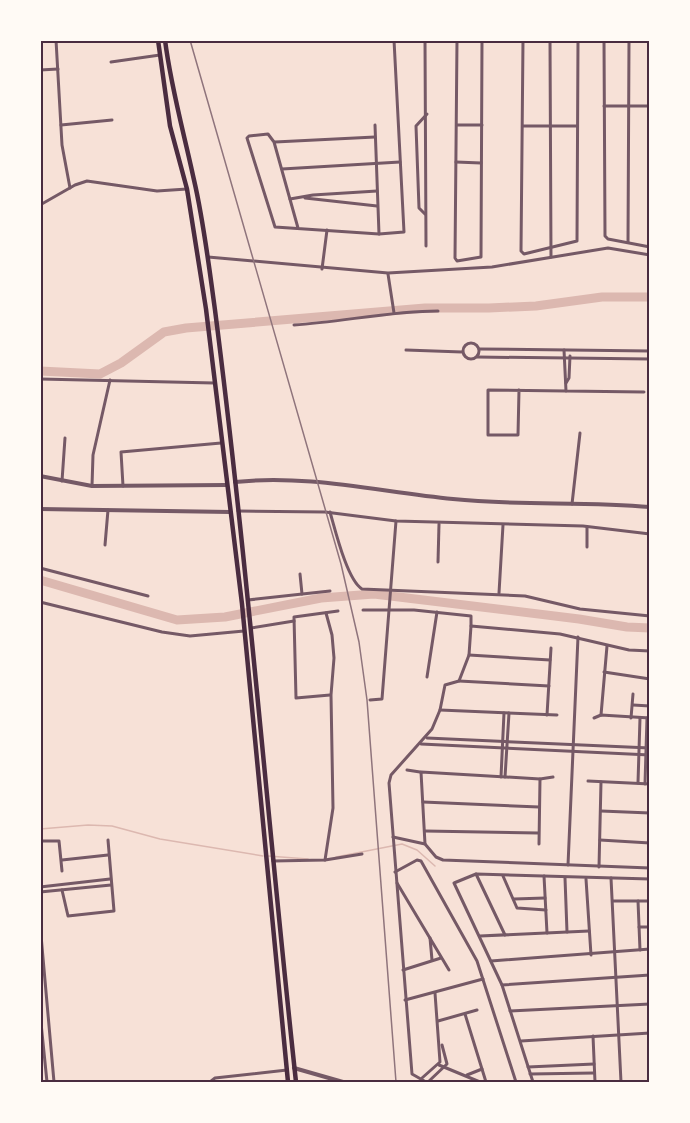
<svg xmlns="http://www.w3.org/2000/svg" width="690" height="1123" font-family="Merriweather,serif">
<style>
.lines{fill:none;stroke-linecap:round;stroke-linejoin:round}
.stream{stroke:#dcb8b0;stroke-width:1.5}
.river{stroke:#dcb8b0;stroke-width:9}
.minor{stroke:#755966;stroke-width:3}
.tertiary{stroke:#755966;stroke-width:4}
.trunk{stroke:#4a2c40;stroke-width:4.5}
.rail{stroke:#8f747c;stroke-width:1.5}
.neatline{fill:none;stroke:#4a2c40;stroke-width:2}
</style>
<rect width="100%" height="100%" fill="#f7e1d7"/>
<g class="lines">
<g class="stream">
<path d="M40,829L88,825L112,826L160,839L263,856"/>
<path d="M268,856L308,859"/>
<path d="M336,857L402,844L417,850L435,866"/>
</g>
<g class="river">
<path d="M40,371L100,374L121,363L164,332L186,328L425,308H489L536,306L602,297H650"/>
<path d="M40,580L177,620L225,617L321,598L374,594L579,619L627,627L650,628"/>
</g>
<g class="minor">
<path d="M56,40L62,145L70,188"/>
<path d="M104,40H115"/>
<path d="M425,40L426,246"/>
<path d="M457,40L455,258L457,261L481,257L482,40"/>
<path d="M523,40L521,251L524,254L577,241L578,40"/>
<path d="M550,40L551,257"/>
<path d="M604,40L605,236L608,239L650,247"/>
<path d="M111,62L160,55"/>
<path d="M40,70L58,69"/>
<path d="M604,106H650"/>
<path d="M61,125L112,120"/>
<path d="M375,125L379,234"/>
<path d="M457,125H482"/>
<path d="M523,126H577"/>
<path d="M275,142L375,137"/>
<path d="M456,162L481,163"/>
<path d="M282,169L400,162"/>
<path d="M305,198L377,206"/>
<path d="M290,199L313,195L377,191"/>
<path d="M40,205L75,185L87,181L157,191L187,189"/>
<path d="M425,214L419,208L416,126L427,114"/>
<path d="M298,228L274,142L268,134L249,136L247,138L275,227L379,234L404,232L394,40"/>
<path d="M628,242L629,40"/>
<path d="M208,257L388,273L492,267L608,248L650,255"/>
<path d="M322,269L327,230"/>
<path d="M388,274L394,313"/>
<path d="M294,325C342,322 390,311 438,311"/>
<circle cx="471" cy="351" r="8"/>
<path d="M479,349L650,351"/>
<path d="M406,350L462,352"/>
<path d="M564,350L566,391L644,392"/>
<path d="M477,357L650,359"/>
<path d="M40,379L214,383"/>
<path d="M566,383L569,378L570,356"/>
<path d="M519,390L518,435H488V390L566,391"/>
<path d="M62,481L65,438"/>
<path d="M92,486L93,455L110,380"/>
<path d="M123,486L121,452L221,443"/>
<path d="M572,504L580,433"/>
<path d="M238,511L325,512L396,521L583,526L650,534"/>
<path d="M330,512C335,529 347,580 362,589L525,596L580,609L650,616"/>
<path d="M105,545L108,510"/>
<path d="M587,547V527"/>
<path d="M438,562L439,524"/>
<path d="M40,568L148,596"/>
<path d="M300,574L302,594"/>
<path d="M499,593L503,525"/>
<path d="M248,600L330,591"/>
<path d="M40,602L162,632L190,636L244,631"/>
<path d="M363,610H414L471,616V626"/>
<path d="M251,628L294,621"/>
<path d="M469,655L550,660"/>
<path d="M604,672L650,679"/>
<path d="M427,677L437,612"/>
<path d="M459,681L549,686"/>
<path d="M330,695L296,698L294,617L338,611"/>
<path d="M370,700L382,699L396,521"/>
<path d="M633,705L650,706"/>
<path d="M440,710L557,715"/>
<path d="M547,715L551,648"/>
<path d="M601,715L607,646"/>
<path d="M594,718L601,715L650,718"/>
<path d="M631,718L633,694"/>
<path d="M427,738L650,748"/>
<path d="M421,744L650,755"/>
<path d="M407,770L420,772"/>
<path d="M501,777L504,713"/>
<path d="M505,777L509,713"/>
<path d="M588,781L650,784"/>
<path d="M638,783L640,718"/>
<path d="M645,784L647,718"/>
<path d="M423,802L539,807"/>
<path d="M601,811L650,813"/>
<path d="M425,831L538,833"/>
<path d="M393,837L425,844L436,857L443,860L650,868"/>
<path d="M600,840L650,843"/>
<path d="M40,841H59L62,871"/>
<path d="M425,844L421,772L540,779L553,777"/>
<path d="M539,844L540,779"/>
<path d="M62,860L108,855"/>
<path d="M325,860L333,808L331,695L334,658L332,635L326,613"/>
<path d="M273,861L325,860L362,854"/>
<path d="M568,865L578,637"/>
<path d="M599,867L601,782"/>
<path d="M395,872L417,860L421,861L477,961L516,1082"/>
<path d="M476,874L505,935"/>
<path d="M503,876L517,908L546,910"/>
<path d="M544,876L547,933"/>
<path d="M565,878L567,932"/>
<path d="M611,878L621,1082"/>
<path d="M586,879L591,955"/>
<path d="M397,883L449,970"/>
<path d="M40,887L110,879"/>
<path d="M62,890L68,916L114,911L108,840"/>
<path d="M40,892L111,885"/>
<path d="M514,899L545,898"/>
<path d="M613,901H650"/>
<path d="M638,901L640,950"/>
<path d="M40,924L54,1082"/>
<path d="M639,927H650"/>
<path d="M480,936L589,931"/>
<path d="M430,938L432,960"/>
<path d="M491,961L650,949"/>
<path d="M403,970L441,958"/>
<path d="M502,985L650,975"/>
<path d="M405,1000L483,979"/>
<path d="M510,1011L650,1004"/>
<path d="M40,1013L47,1082"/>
<path d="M465,1014L486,1082"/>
<path d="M438,1021L477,1010"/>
<path d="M593,1036L595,1082"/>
<path d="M521,1041L650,1033"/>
<path d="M439,1065L480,1082"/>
<path d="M528,1067L594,1064"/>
<path d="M530,1074L594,1073"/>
<path d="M467,1075L482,1069"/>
<path d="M422,1078L440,1062L435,993"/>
<path d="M210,1082L215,1078L287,1070"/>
<path d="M426,1082L412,1074L389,783L391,775L432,729L440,710L445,685L459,681L469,655L471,626L560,634L629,650L650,651"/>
<path d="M428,1082L447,1064L442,1045"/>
<path d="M533,1082L502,985L454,883L476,874L650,879"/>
</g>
<g class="tertiary">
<path d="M40,476L92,486L226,485"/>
<path d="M235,482C308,474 380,492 453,499C518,506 584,501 650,507"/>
<path d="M40,509L230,512"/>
<path d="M294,1068L343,1082"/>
</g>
<g class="trunk">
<path d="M158,40L170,126L187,189L206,309L242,604L288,1082"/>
<path d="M165,40C171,88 184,133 194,180C204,223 209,267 215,310C248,567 268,825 296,1082"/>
</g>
<path class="rail" d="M190,40L341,564L359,642L367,700L396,1082"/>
</g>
<rect width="690" height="1123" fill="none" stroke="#fffaf5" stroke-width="84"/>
<rect x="42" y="42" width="606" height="1039" class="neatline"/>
</svg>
